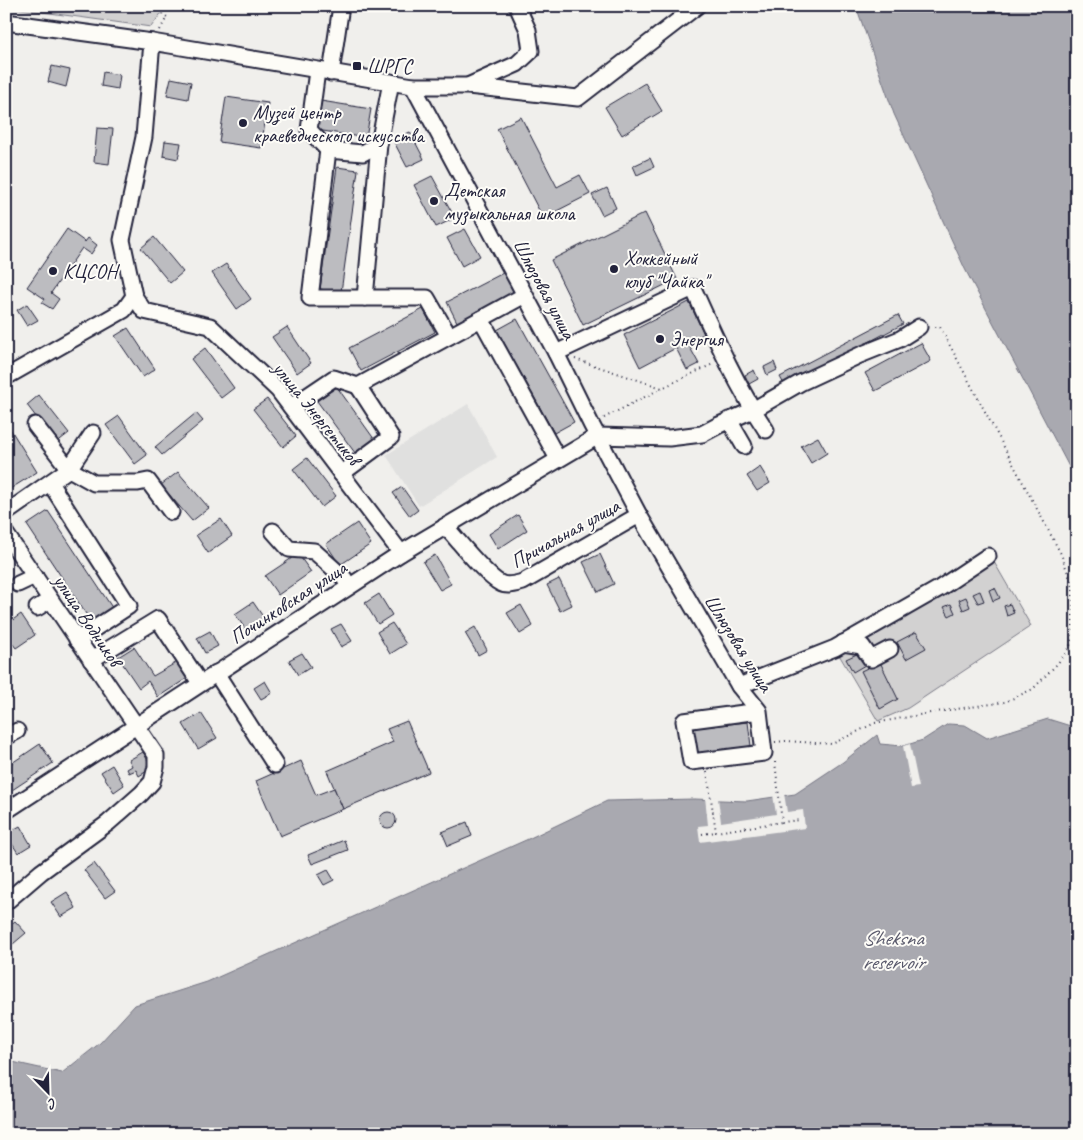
<svg xmlns="http://www.w3.org/2000/svg" width="1083" height="1140" font-family="Caveat,sans-serif">
<style>
.built{fill:#e0e0df}
.green{fill:#d2d1d1;stroke:#7a7a86}
.water{fill:#a9a9b0;stroke:#737381}
.pier{fill:#f0efec}
.building{fill:#bcbcc0;stroke:#22223b}
.lines{fill:none;stroke-linecap:round;stroke-linejoin:round}
.minor-casing{stroke:#22223b;stroke-width:19}
.path{stroke:#22223b;stroke-width:2;stroke-dasharray:1 4;stroke-linecap:butt}
.minor{stroke:#fdfcf7;stroke-width:15}
.poi-dot{fill:#22223b;stroke:#fdfcf7;stroke-width:2}
.labels{text-anchor:middle;stroke-width:4;stroke-linejoin:round;paint-order:stroke}
.poi-label{font-size:20px;fill:#22223b;stroke:#fdfcf7;text-anchor:start}
.street-label{font-size:20px;fill:#22223b;stroke:#fdfcf7}
.water-label{font-size:21px;font-style:italic;fill:#58586a;stroke:#fdfcf7}
</style>
<rect width="100%" height="100%" fill="#f0efec"/>
<filter id="ink" filterUnits="userSpaceOnUse"><feTurbulence type="fractalNoise" baseFrequency=".02" numOctaves="2"/><feDisplacementMap in="SourceGraphic" scale="10" xChannelSelector="R" yChannelSelector="G"/><feConvolveMatrix kernelMatrix="1 2 1 2 8 2 1 2 1" color-interpolation-filters="sRGB"/></filter>
<g filter="url(#ink)">
<path class="built" d="M468,404L497,457L419,506L386,455Z"/>
<g class="green">
<path d="M165,6V8L151,27L6,7Z"/>
<path d="M994,562L1031,626L908,708L878,721L838,653Z"/>
</g>
<g class="water">
<path d="M856,6H1077V482L965,269L894,114Z"/>
<path d="M1048,719L1077,728V1134H6V1045L8,1061L62,1073L100,1043L135,1005L207,982L526,840L607,801L694,799L747,801L795,794L843,762L877,735L880,744L903,746L910,744L923,740L948,724L965,725L987,738Z"/>
</g>
<g class="pier">
<path d="M910,744L919,787L911,788L903,746Z"/>
<path d="M784,793L787,812L803,810L805,828L700,842L698,826L708,825L705,797L718,798L721,822L776,814L773,795Z"/>
</g>
<g class="building">
<path d="M52,66L70,70L66,87L48,82Z"/>
<path d="M103,72L120,75L118,89L101,86Z"/>
<path d="M171,78L191,82L188,99L167,95Z"/>
<path d="M645,83L662,111L622,135L605,107Z"/>
<path d="M226,97L268,103L261,148L219,142Z"/>
<path d="M321,101L371,109L366,138L317,130Z"/>
<path d="M521,117L557,187L580,175L590,194L543,218L497,129Z"/>
<path d="M97,128L113,129L109,164L94,162Z"/>
<path d="M410,132L424,159L407,167L393,140Z"/>
<path d="M165,141L181,143L178,159L163,156Z"/>
<path d="M650,158L654,167L637,175L633,166Z"/>
<path d="M337,167L358,170L341,292L320,289Z"/>
<path d="M432,176L455,218L436,227L414,185Z"/>
<path d="M607,188L616,208L602,215L592,195Z"/>
<path d="M645,213L677,279L583,325L551,260Z"/>
<path d="M67,229L85,242L88,238L97,245L91,254L82,248L51,293L59,299L52,309L42,303L45,299L27,287Z"/>
<path d="M465,229L480,256L462,266L447,238Z"/>
<path d="M154,237L183,272L170,283L141,248Z"/>
<path d="M226,264L251,299L237,309L212,273Z"/>
<path d="M505,272L515,293L457,322L447,302Z"/>
<path d="M689,302L704,334L687,342L699,364L687,370L676,348L640,367L624,335Z"/>
<path d="M27,304L38,320L27,326L17,310Z"/>
<path d="M423,309L435,332L361,371L349,348Z"/>
<path d="M898,315L903,324L785,386L780,377Z"/>
<path d="M517,319L574,422L554,433L497,330Z"/>
<path d="M287,327L311,363L297,373L272,337Z"/>
<path d="M128,328L155,369L143,377L115,336Z"/>
<path d="M921,343L931,361L875,391L865,373Z"/>
<path d="M205,348L234,388L221,398L191,359Z"/>
<path d="M774,362L777,370L767,375L764,367Z"/>
<path d="M754,370L758,379L749,384L745,375Z"/>
<path d="M337,387L377,443L358,457L317,401Z"/>
<path d="M39,395L69,433L56,443L27,405Z"/>
<path d="M267,399L296,436L283,447L253,409Z"/>
<path d="M196,413L203,421L162,455L155,447Z"/>
<path d="M119,416L147,455L135,464L106,425Z"/>
<path d="M6,422L37,472L10,489L6,482Z"/>
<path d="M818,437L827,453L811,463L801,446Z"/>
<path d="M307,458L336,496L322,507L293,469Z"/>
<path d="M760,467L770,483L757,491L747,476Z"/>
<path d="M178,472L209,508L192,521L161,485Z"/>
<path d="M402,487L418,510L410,516L393,493Z"/>
<path d="M48,511L113,609L92,623L27,525Z"/>
<path d="M518,515L527,530L498,549L489,534Z"/>
<path d="M221,519L232,536L208,553L196,535Z"/>
<path d="M357,523L371,544L340,565L326,544Z"/>
<path d="M298,554L311,572L278,595L265,576Z"/>
<path d="M600,554L614,584L598,592L583,562Z"/>
<path d="M435,555L451,584L440,590L423,562Z"/>
<path d="M559,579L572,605L560,611L547,585Z"/>
<path d="M995,588L1000,598L993,601L989,590Z"/>
<path d="M980,591L984,601L978,603L973,594Z"/>
<path d="M379,594L392,615L378,624L365,603Z"/>
<path d="M966,597L970,607L963,610L959,600Z"/>
<path d="M253,602L266,621L248,633L235,614Z"/>
<path d="M951,604L955,613L949,616L944,607Z"/>
<path d="M1010,604L1014,613L1007,616L1004,606Z"/>
<path d="M521,605L533,626L520,634L507,613Z"/>
<path d="M21,614L35,635L16,648L6,635L11,630L7,624Z"/>
<path d="M392,623L406,644L390,654L377,632Z"/>
<path d="M341,624L352,641L341,647L331,629Z"/>
<path d="M475,627L487,650L478,655L465,633Z"/>
<path d="M210,631L218,646L205,653L197,638Z"/>
<path d="M916,632L926,648L906,659L897,642Z"/>
<path d="M134,647L153,676L179,661L189,677L158,697L148,681L139,688L118,657Z"/>
<path d="M302,653L311,667L298,675L289,660Z"/>
<path d="M859,653L865,665L853,672L846,659Z"/>
<path d="M880,662L898,699L880,709L861,671Z"/>
<path d="M265,681L272,693L261,699L254,688Z"/>
<path d="M201,713L217,738L198,749L183,724Z"/>
<path d="M407,721L429,772L343,809L327,771L393,742L387,729Z"/>
<path d="M748,722L751,746L697,753L694,728Z"/>
<path d="M40,744L53,763L6,794V767Z"/>
<path d="M143,752L152,768L139,776L136,770L129,773L127,769L132,766L129,760Z"/>
<path d="M301,761L316,795L334,788L343,809L280,836L256,781Z"/>
<path d="M112,765L124,785L114,792L101,772Z"/>
<circle cx="388" cy="820" r="8"/>
<path d="M467,822L472,836L448,846L442,832Z"/>
<path d="M20,826L31,845L18,853L6,834Z"/>
<path d="M344,840L348,850L312,864L308,855Z"/>
<path d="M94,863L115,891L105,898L84,870Z"/>
<path d="M328,870L334,880L324,885L318,875Z"/>
<path d="M67,892L76,908L61,917L51,902Z"/>
<path d="M15,921L26,933L13,944L6,936V928Z"/>
</g>
<g class="lines">
<defs>
<g id="minor">
<path d="M6,22L152,42L413,86H468L578,98L697,6"/>
<path d="M317,71L309,130L328,150L363,153L379,144L391,82"/>
<path d="M331,73L341,6"/>
<path d="M470,85L517,64L531,51L528,30L517,6"/>
<path d="M413,86L556,353L591,424L639,515L739,686L759,711L764,753L691,762L684,721L759,711"/>
<path d="M328,150L310,298H427L449,336"/>
<path d="M134,296L144,311L210,326L278,390L401,553"/>
<path d="M365,298L379,144"/>
<path d="M481,319L558,459"/>
<path d="M556,353L693,288C715,337 736,385 766,430"/>
<path d="M6,377L124,310L134,296L122,240L144,137L152,42"/>
<path d="M291,407L334,378L358,386L525,295"/>
<path d="M729,420L744,446"/>
<path d="M35,425L69,469L93,433"/>
<path d="M341,474L391,437L358,386"/>
<path d="M50,483L129,606L77,640"/>
<path d="M6,513L69,469L94,483H138L148,481L171,512"/>
<path d="M445,526C457,539 486,576 500,583C507,587 515,584 523,582L639,515"/>
<path d="M273,531L289,549L314,551L344,578L349,586"/>
<path d="M6,534L156,755V767L152,782L141,794L108,823L41,872L6,902"/>
<path d="M18,584L35,576"/>
<path d="M37,608L50,600"/>
<path d="M843,643L862,646L871,659L890,649"/>
<path d="M91,660L158,619L200,683"/>
<path d="M216,673L275,765"/>
<path d="M739,686L835,648L940,588L988,556"/>
<path d="M6,737L17,731"/>
<path d="M6,811L401,553L598,436L669,438L702,434L719,425L753,410L800,383L860,355L900,339L919,327"/>
</g>
</defs>
<use href="#minor" class="minor-casing"/>
<g class="path">
<path d="M143,6L162,13L155,6"/>
<path d="M160,30L167,17L162,13L161,6"/>
<path d="M575,359L662,388L713,364"/>
<path d="M604,418L662,388"/>
<path d="M775,742L786,741L832,744L875,723L936,712L1005,702L1033,689L1057,664L1070,647L1073,629V587L1061,554L940,327H933"/>
<path d="M775,762L782,822L800,820"/>
<path d="M707,772L716,832L782,822"/>
<path d="M702,834L716,832"/>
</g>
<use href="#minor" class="minor"/>
</g>
</g>
<g class="poi-dot">
<rect x="352" y="61" width="10" height="10" rx="2.5"/>
<circle cx="243" cy="123" r="5"/>
<circle cx="434" cy="201" r="5"/>
<circle cx="614" cy="269" r="5"/>
<circle cx="53" cy="271" r="5"/>
<circle cx="660" cy="339" r="5"/>
</g>
<g class="labels">
<g class="poi-label">
<text x="367" y="73">ШРГС</text>
<text x="253" y="119">Музей центр<tspan x="253" dy="23">краеведческого искусства</tspan></text>
<text x="444" y="197">Детская<tspan x="444" dy="23">музыкальная школа</tspan></text>
<text x="624" y="265">Хоккейный<tspan x="624" dy="23">клуб "Чайка"</tspan></text>
<text x="63" y="278">КЦСОН</text>
<text x="670" y="346">Энергия</text>
</g>
<g class="street-label">
<text transform="translate(545 289) rotate(62)" y="7">Шлюзовая улица</text>
<text transform="translate(317 413) rotate(51)" y="7">улица Энергетиков</text>
<text transform="translate(565 533) rotate(-29)" y="7">Причальная улица</text>
<text transform="translate(288 602) rotate(-33)" y="7">Починковская улица</text>
<text transform="translate(88 620) rotate(56)" y="7">улица Водников</text>
<text transform="translate(739 643) rotate(58)" y="7">Шлюзовая улица</text>
</g>
<g class="water-label">
<text x="893" y="945">Sheksna<tspan x="893" dy="24">reservoir</tspan></text>
</g>
</g>
<rect width="1083" height="1140" fill="none" stroke="#fdfcf7" stroke-width="25"/>
<rect x="12" y="12" width="1058" height="1115" fill="none" stroke="#22223b" stroke-width="2" filter="url(#ink)"/>
<g transform="translate(48 1092) rotate(157)" stroke="#fdfcf7" stroke-width="4" paint-order="stroke">
<path d="M0-4L9 19L0 12L-9 19Z" fill="#22223b"/>
<text y="-8" font-size="14" font-weight="bold" text-anchor="middle" fill="#22223b">С</text>
</g>
</svg>
